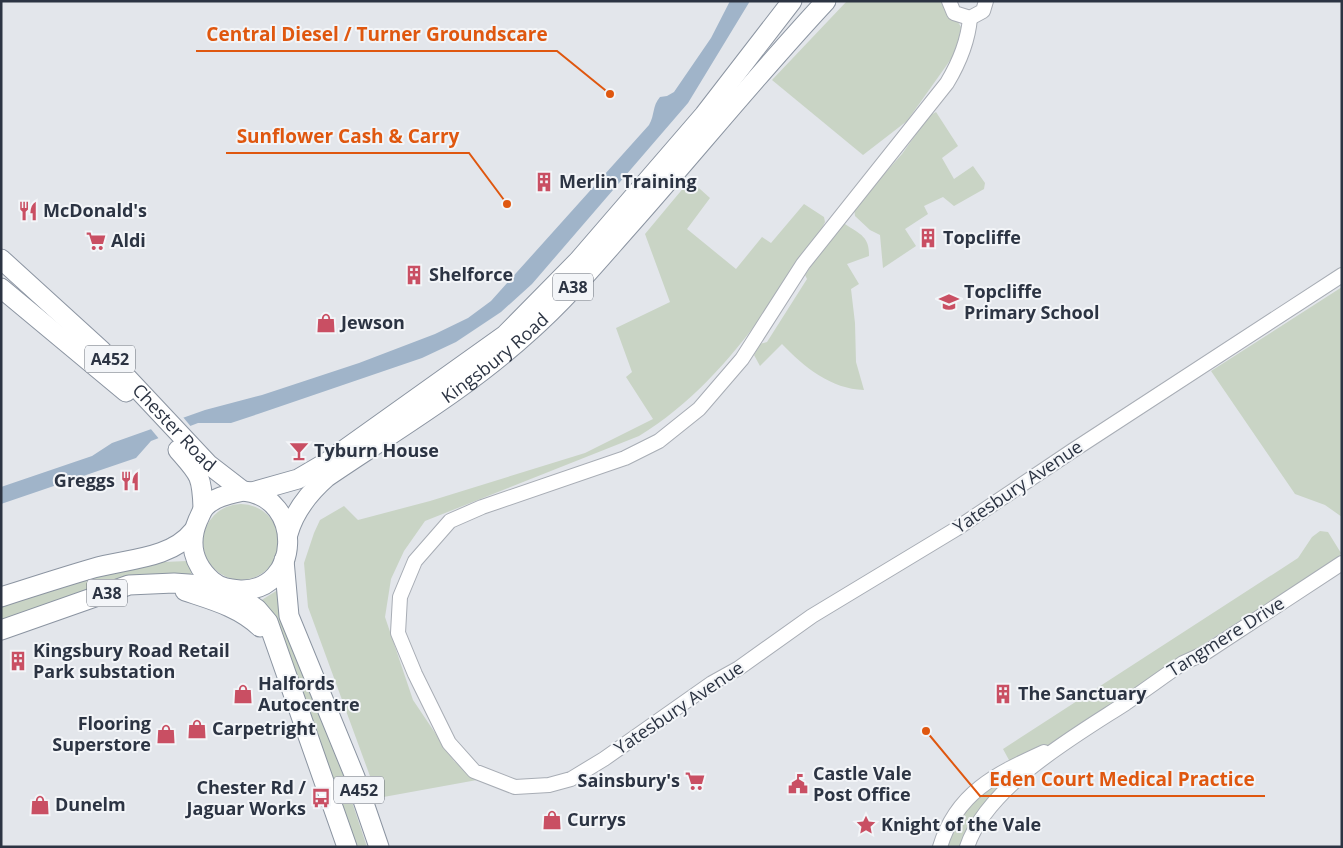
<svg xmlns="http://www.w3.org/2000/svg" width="1343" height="848" font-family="'Open Sans',sans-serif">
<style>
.green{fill:#c9d4c5}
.water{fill:#a0b4c9}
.pier{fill:#e3e6eb}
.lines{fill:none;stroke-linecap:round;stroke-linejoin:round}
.secondary-casing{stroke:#a8adb5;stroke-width:16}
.highway-casing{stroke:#8b94a1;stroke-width:21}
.secondary{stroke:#fff;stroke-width:14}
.highway{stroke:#fff;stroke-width:19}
.labels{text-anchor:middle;stroke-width:4;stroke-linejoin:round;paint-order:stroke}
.shield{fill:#f3f5f8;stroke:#686e79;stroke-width:1}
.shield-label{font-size:16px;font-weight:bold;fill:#2c3443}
.poi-label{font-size:18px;font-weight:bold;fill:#2c3443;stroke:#f3f5f8;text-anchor:start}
.street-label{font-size:18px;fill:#2c3443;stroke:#f3f5f8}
.leader{fill:none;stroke:#df570f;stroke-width:2}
.callout-dot{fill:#df570f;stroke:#f3f5f8;stroke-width:2}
.callout-label{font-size:19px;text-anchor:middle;font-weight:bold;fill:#df570f;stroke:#f3f5f8;stroke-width:4;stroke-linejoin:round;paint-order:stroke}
</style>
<rect width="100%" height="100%" fill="#e3e6eb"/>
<g class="green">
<path d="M847,1H945L961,27L956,52L907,121L863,155L772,80Z"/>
<path d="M936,112L958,146L942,158L954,179L973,166L985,183L984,189L954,206L943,197L924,206L928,214L905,229L916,246L883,268L880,235L870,230L855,216L854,208L902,154L929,116Z"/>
<path d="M690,180L710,198L687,229L736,269L762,237L771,243L804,204L824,217L825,222L821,230C769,307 719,387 639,436L425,521L404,551L391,579L385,617L413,700L454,761L477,780L378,798L308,607L304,563L314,533L320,520L344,506L358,520L430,501L585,453L653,419L626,377L632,372L616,328L670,302L645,234Z"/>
<path d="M845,224C861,235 869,236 869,256L847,264L859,284L851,289L855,323L856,362L864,390C831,389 804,367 782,344L760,366L754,355L760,344L767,342L807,279L805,275L840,225Z"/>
<path d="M1342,287V517L1325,505L1295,494L1211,371Z"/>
<circle cx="241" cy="542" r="38"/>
<path d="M1320,531L1328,532L1341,553L1338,558L1110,704L1111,707L1068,735L1018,761L1009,760L1003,749L1298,558L1312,537Z"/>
<path d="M187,561L192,571L190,577L1,624V602L141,563Z"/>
<path d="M281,588L367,847H356L312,726L260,601Z"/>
<path d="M1007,777L1005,787L964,847H947C954,815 982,795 1007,777Z"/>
</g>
<path class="water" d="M730,1H750L688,103L532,284L501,312L456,342L422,358L258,414L231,423H198L151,441L136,458L1,504V487L92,456L112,443L205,410L262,395L359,363L435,334L468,318L491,301L649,125C655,115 652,106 660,97L667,96L674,92L711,38Z"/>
<path class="pier" d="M183,417L192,428L160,440L150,428Z"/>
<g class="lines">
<defs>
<g id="secondary">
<path d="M949,1L954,13L970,18L983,11L986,1"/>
<path d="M970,18C968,42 959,63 947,83L803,264L742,359L699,409L659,441L625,458L482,507L450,521L415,561L400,597L398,633L415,674L449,743L474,771L515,787L549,785L571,779L604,759L712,683L739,668L812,616L956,529L1072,451L1342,275"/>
<path d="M940,847C956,793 996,774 1044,752"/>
<path d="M967,847C987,786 1075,736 1126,703C1145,690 1164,676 1183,663L1205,653L1342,563"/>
</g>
<g id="highway">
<path id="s1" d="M1,259L101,350L208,464L243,491"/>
<path d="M1,288L126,392"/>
<path d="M178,450C199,474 202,475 203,508"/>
<path d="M243,491C305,497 301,592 240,590C229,589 220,588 212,581C193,564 188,543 198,520C200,516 202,510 205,507C214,497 230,494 243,491Z"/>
<path d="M252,492L298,479L327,462L505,335L578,261L704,115L792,1"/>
<path id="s2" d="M288,534C294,512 310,492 327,477C396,430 468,388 530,331C563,302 592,268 621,235C690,158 755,77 826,1"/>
<path d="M284,560L289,616L355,777L379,847"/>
<path d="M229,589L257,609L268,622L347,847"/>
<path d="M185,591C212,600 239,607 260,627"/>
<path d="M1,597C32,587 63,577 94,568C126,559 171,559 193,531"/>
<path d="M1,630L129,585L174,583L217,586"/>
</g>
</defs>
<use href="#secondary" class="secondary-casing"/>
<use href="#highway" class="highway-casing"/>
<use href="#secondary" class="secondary"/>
<use href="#highway" class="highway"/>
</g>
<defs>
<symbol id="building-bare" viewBox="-9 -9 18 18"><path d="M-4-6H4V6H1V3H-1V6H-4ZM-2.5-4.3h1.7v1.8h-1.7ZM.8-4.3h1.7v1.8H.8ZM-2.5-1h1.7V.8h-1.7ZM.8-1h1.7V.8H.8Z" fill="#c94f63" stroke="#f3f5f8" stroke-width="2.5" paint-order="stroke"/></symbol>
<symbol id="restaurant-bare" viewBox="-9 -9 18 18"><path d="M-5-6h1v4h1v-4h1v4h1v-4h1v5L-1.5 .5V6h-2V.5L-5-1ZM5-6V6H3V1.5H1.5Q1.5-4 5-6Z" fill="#c94f63" stroke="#f3f5f8" stroke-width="2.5" paint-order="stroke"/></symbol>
<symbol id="supermarket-bare" viewBox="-9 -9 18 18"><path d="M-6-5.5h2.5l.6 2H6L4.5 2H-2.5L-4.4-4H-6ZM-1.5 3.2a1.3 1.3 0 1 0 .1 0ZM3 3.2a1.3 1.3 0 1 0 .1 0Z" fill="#c94f63" stroke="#f3f5f8" stroke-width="2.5" paint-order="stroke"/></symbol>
<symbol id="school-bare" viewBox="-9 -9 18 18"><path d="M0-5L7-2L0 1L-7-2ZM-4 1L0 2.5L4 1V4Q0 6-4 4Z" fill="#c94f63" stroke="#f3f5f8" stroke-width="2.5" paint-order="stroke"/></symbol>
<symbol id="shop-bare" viewBox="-9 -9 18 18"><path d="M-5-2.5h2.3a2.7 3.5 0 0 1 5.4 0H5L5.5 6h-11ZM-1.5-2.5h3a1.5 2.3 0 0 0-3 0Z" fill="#c94f63" stroke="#f3f5f8" stroke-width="2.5" paint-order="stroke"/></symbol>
<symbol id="bar-bare" viewBox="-9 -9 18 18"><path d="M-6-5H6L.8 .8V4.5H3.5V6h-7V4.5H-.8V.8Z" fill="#c94f63" stroke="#f3f5f8" stroke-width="2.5" paint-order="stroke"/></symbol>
<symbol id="civic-bare" viewBox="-9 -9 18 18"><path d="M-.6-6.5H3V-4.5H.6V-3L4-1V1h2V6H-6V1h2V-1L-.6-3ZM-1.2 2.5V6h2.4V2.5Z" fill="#c94f63" stroke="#f3f5f8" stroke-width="2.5" paint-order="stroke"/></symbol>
<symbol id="bus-bare" viewBox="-9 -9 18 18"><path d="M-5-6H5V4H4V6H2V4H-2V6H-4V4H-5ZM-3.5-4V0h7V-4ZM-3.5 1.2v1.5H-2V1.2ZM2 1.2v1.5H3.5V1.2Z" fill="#c94f63" stroke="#f3f5f8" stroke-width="2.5" paint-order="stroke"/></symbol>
<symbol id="sight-bare" viewBox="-9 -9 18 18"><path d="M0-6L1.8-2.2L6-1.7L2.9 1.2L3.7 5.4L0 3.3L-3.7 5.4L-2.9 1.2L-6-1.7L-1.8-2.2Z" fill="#c94f63" stroke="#f3f5f8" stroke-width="2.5" paint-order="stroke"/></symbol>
</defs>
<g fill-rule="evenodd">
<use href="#building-bare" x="530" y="168" width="28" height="28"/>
<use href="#restaurant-bare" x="14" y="197" width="28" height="28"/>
<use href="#building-bare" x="914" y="224" width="28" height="28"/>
<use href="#supermarket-bare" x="82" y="227" width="28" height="28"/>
<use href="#building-bare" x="400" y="261" width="28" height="28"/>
<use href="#school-bare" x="935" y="288" width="28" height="28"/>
<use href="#shop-bare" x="312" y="309" width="28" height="28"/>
<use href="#bar-bare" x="285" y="437" width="28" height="28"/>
<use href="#restaurant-bare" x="116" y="467" width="28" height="28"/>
<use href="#building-bare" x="4" y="647" width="28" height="28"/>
<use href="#shop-bare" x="229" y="680" width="28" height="28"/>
<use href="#building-bare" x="989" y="680" width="28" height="28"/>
<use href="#shop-bare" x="183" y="715" width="28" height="28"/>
<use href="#shop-bare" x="152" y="720" width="28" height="28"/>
<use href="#supermarket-bare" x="681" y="767" width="28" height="28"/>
<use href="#civic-bare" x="784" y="770" width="28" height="28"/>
<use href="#bus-bare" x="307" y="784" width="28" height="28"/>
<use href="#shop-bare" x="26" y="791" width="28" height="28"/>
<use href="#shop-bare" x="538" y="806" width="28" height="28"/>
<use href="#sight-bare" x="852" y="811" width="28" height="28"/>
</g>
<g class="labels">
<g class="shield">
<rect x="553" y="273.5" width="40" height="27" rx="4"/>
<rect x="85" y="345.5" width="50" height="27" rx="4"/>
<rect x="87" y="579.5" width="40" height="27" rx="4"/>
<rect x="334" y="776.5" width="50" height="27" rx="4"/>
</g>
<g class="shield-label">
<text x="573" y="293">A38</text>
<text x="110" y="365">A452</text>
<text x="107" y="599">A38</text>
<text x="359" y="796">A452</text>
</g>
<g class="poi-label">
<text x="559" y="188">Merlin Training</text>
<text x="43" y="217">McDonald's</text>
<text x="943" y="244">Topcliffe</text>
<text x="111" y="247">Aldi</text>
<text x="429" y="281">Shelforce</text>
<text x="964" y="298">Topcliffe<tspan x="964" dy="21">Primary School</tspan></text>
<text x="341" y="329">Jewson</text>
<text x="314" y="457">Tyburn House</text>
<text x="115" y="487" text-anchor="end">Greggs</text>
<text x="33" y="657">Kingsbury Road Retail<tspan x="33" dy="21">Park substation</tspan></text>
<text x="258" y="690">Halfords<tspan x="258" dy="21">Autocentre</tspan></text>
<text x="1018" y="700">The Sanctuary</text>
<text x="151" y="730" text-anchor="end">Flooring<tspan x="151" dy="21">Superstore</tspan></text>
<text x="212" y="735">Carpetright</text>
<text x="813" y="780">Castle Vale<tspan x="813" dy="21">Post Office</tspan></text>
<text x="680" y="787" text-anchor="end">Sainsbury's</text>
<text x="306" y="794" text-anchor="end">Chester Rd /<tspan x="306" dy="21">Jaguar Works</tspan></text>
<text x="55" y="811">Dunelm</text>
<text x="567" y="826">Currys</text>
<text x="881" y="831">Knight of the Vale</text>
</g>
<g class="street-label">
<text dy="6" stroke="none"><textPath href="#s2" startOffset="276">Kingsbury Road</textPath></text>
<text dy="6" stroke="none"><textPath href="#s1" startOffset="242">Chester Road</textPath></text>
<text transform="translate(1018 487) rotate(-34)" y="6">Yatesbury Avenue</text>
<text transform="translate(1226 637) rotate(-32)" y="6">Tangmere Drive</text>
<text transform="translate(679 708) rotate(-34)" y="6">Yatesbury Avenue</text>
</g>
</g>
<path class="leader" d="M610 94L557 51H196M507 204L469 153H226M926 731L980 796H1265"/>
<g class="callout-dot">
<circle cx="610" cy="94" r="5"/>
<circle cx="507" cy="204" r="5"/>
<circle cx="926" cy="731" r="5"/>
</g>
<g class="callout-label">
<text x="377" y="41">Central Diesel / Turner Groundscare</text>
<text x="348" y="143">Sunflower Cash &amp; Carry</text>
<text x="1122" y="786">Eden Court Medical Practice</text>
</g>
<rect width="1343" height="848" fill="none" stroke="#2c3443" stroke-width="5"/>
</svg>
